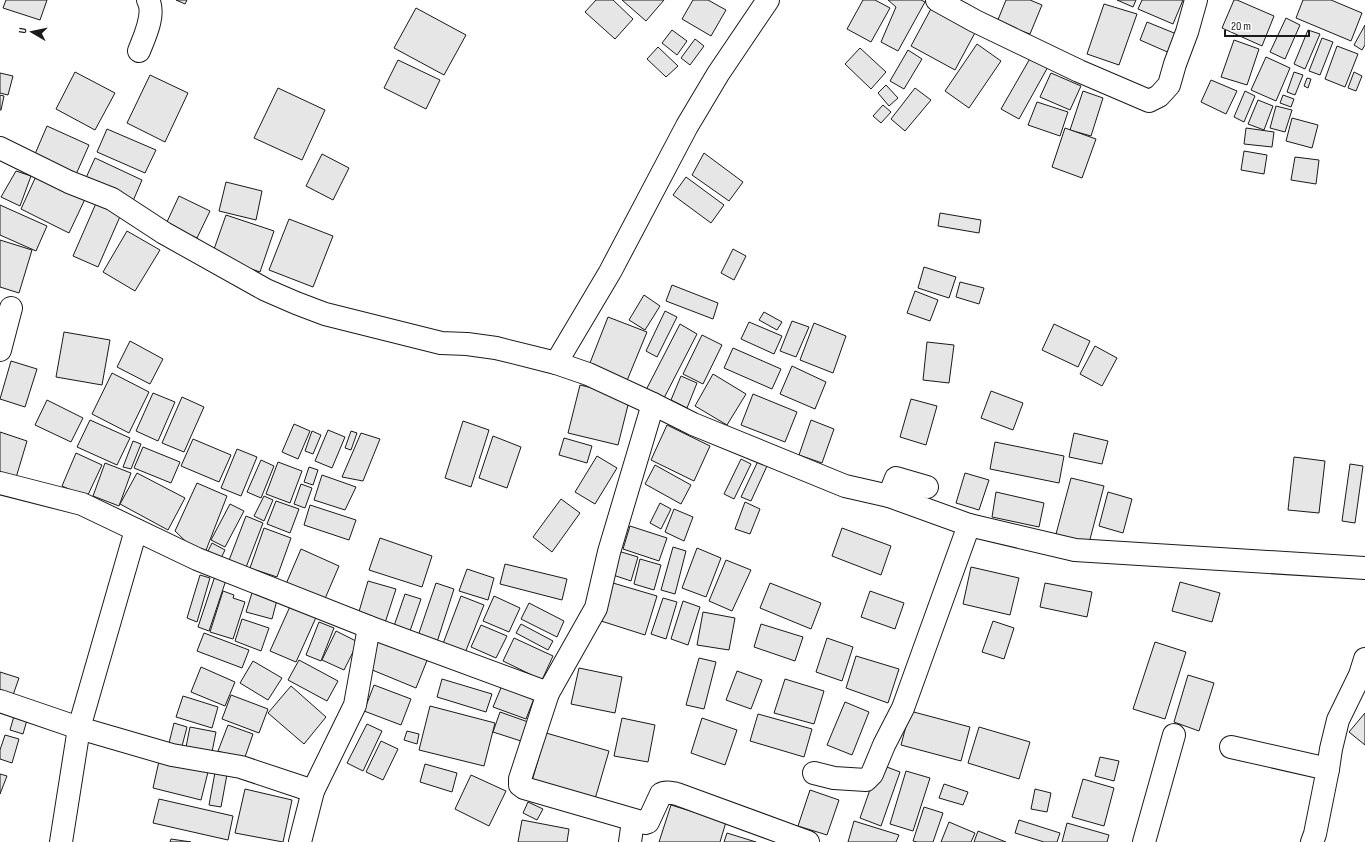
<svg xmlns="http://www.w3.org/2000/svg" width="1365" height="842" font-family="'Sofia Sans Condensed',sans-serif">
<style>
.building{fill:#e6e6e6;stroke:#1a1a1a}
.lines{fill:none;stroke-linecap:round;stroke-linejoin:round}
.minor-casing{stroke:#1a1a1a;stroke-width:24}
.minor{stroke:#fff;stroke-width:22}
</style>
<rect width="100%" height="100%" fill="#fff"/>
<g class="building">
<path d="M6,0H47L40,20L3,8Z"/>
<path d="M176,0H187L185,4Z"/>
<path d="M596,0H613L633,19L615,39L585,12Z"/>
<path d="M622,0H664L646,21Z"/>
<path d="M693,0H708L726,10L711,36L682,19Z"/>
<path d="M863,0H875L890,8L871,42L847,29Z"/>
<path d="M888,0H921L925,2L898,51L881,42L896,7Z"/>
<path d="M1006,0H1030L1042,5L1030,34L997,22Z"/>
<path d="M1117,0H1136L1133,7Z"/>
<path d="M1142,0H1183L1173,24L1138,9Z"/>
<path d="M1234,0H1237L1274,16L1262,46L1222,28Z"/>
<path d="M1303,0H1331L1362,13L1351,41L1296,18Z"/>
<path d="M1104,4L1137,14L1119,65L1087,54Z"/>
<path d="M933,5L977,29L955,70L911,46Z"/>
<path d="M416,8L466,35L444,75L394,48Z"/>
<path d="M1286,18L1300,25L1285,59L1270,52Z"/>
<path d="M1147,22L1179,35L1172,54L1140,40Z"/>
<path d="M1365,25V45L1362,50L1354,45Z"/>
<path d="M672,30L687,41L677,55L662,43Z"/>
<path d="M1308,30L1320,34L1305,69L1294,64Z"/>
<path d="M1322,38L1333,42L1320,75L1309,71Z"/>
<path d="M695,39L704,46L690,65L681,58Z"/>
<path d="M1234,40L1259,49L1247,85L1221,77Z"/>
<path d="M977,44L1001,61L969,108L945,91Z"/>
<path d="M1337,46L1358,54L1345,87L1325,79Z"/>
<path d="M658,47L678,66L666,77L647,59Z"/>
<path d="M860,48L886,72L871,89L845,64Z"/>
<path d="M908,50L922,59L904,89L890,81Z"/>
<path d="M1032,55L1049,65L1019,119L1001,109Z"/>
<path d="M1266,57L1290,68L1276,101L1251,90Z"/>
<path d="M398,60L440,80L426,109L384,88Z"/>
<path d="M75,72L115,93L95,130L56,109Z"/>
<path d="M1294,72L1303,75L1295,95L1287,92Z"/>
<path d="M1354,72L1362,76L1356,91L1348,88Z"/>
<path d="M0,73L13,76L8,95L0,93Z"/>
<path d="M1051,73L1081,86L1070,110L1040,97Z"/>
<path d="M150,75L188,93L165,142L127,123Z"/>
<path d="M1307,78L1311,79L1308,88L1304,86Z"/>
<path d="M1211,80L1237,91L1226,114L1201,102Z"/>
<path d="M886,85L898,98L889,106L878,93Z"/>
<path d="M278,88L325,110L302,160L254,138Z"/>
<path d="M915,88L931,100L905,131L891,119Z"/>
<path d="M1083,91L1103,98L1091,136L1070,130Z"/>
<path d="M1245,91L1255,96L1244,122L1234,117Z"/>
<path d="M0,95L4,96L1,110H0Z"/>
<path d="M1283,95L1294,99L1291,107L1280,103Z"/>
<path d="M1258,100L1273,106L1264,130L1248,124Z"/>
<path d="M1037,102L1068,112L1060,136L1028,125Z"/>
<path d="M883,105L891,112L881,123L873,116Z"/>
<path d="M1276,106L1292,110L1285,132L1270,128Z"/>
<path d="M1292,118L1318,125L1312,148L1286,141Z"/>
<path d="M47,126L89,145L74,179L32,161Z"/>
<path d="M1065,128L1096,139L1082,178L1052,167Z"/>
<path d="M1246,128L1274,132L1272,147L1244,144Z"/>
<path d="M107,129L156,150L145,173L97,152Z"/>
<path d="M1244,151L1267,155L1264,174L1241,170Z"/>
<path d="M704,153L743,182L729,201L692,175Z"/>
<path d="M322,154L349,168L333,200L306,186Z"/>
<path d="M1295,157L1319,160L1316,184L1291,180Z"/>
<path d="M95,158L142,180L133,201L85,180Z"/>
<path d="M16,171L31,176L20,206L1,197Z"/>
<path d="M37,174L86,197L69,233L21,209Z"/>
<path d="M686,177L724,205L711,223L673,195Z"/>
<path d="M226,182L262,191L256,220L219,211Z"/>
<path d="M179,196L210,211L197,238L166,224Z"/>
<path d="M97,201L122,212L98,267L73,256Z"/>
<path d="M0,205L47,226L36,251L0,235Z"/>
<path d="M940,213L981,220L979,233L938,226Z"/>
<path d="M226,215L274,231L260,272L212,255Z"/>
<path d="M289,219L333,236L313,287L269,270Z"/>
<path d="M127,231L160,250L135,291L103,272Z"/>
<path d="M0,240L32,250L19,293L0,287Z"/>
<path d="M733,249L746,256L734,280L721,273Z"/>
<path d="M924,267L956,277L949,298L918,288Z"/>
<path d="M960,282L984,288L979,304L956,297Z"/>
<path d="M672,285L718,303L713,319L666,301Z"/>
<path d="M915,291L938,300L930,321L907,313Z"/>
<path d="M644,295L660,306L645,330L629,320Z"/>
<path d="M665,311L677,317L657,357L646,351Z"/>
<path d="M764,312L782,322L777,330L759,320Z"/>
<path d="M608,317L647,332L626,383L588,368Z"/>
<path d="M792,321L809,327L796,357L780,351Z"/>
<path d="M749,322L782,336L774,354L741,339Z"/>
<path d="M814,323L846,336L833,373L800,360Z"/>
<path d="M680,324L697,334L663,400L646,390Z"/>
<path d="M1054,324L1090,341L1078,367L1042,350Z"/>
<path d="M64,332L110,340L102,385L56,377Z"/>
<path d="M702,335L722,345L703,384L683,374Z"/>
<path d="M130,341L163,359L150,384L117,367Z"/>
<path d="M927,342L954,345L949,383L923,380Z"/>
<path d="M1095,346L1117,358L1102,386L1080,374Z"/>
<path d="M733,348L781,369L772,389L724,368Z"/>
<path d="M11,361L37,369L25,407L0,399Z"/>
<path d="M792,366L826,382L815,409L780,394Z"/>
<path d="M112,373L149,392L129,433L92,414Z"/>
<path d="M713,374L746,394L727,425L695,406Z"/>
<path d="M681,376L697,383L687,408L671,400Z"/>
<path d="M580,385L630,397L618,445L568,433Z"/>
<path d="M991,391L1023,403L1013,430L981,418Z"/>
<path d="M153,393L175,402L158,441L136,431Z"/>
<path d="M753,394L797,412L785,442L741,425Z"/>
<path d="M182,397L204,407L184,452L162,443Z"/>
<path d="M911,399L937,406L926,445L900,437Z"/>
<path d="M47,400L83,418L71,442L35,425Z"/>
<path d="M90,420L130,438L117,465L77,447Z"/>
<path d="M811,420L834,429L822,463L799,455Z"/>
<path d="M463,421L489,430L471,487L445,478Z"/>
<path d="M294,424L310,431L298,459L282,452Z"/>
<path d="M667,425L710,446L694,481L651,460Z"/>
<path d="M328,430L345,437L332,468L315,461Z"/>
<path d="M312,431L321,435L313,454L305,451Z"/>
<path d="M351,431L357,433L351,450L345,448Z"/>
<path d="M0,432L27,441L15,481L0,477Z"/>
<path d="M361,433L380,439L363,481L342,477Z"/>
<path d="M1074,433L1108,441L1102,464L1069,457Z"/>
<path d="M493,436L521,447L507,488L479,478Z"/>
<path d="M564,438L592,446L587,463L559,455Z"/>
<path d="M193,439L231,455L219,482L181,466Z"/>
<path d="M133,441L141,444L131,469L123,467Z"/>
<path d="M995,442L1064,456L1059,483L990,469Z"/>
<path d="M143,447L180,462L171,483L134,468Z"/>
<path d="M237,449L257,457L241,496L221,488Z"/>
<path d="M76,453L102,465L87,497L62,486Z"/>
<path d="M597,456L617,468L595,504L575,492Z"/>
<path d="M1294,457L1325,461L1319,513L1288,510Z"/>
<path d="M741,459L751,464L734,499L724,494Z"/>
<path d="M261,460L274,466L261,498L247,492Z"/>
<path d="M758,461L767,466L751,501L741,497Z"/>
<path d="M278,462L302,471L290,503L266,494Z"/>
<path d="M105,463L131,473L119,506L93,496Z"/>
<path d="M1350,464L1363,466L1355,523L1342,521Z"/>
<path d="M655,465L691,485L681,504L645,484Z"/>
<path d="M309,467L318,470L313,485L304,482Z"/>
<path d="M137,473L185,498L168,530L120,504Z"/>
<path d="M965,473L989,480L979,510L956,503Z"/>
<path d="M322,475L356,487L345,510L314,500Z"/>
<path d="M1071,478L1104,486L1089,543L1056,534Z"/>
<path d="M197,483L227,496L203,558L175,531Z"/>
<path d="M301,484L312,488L305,508L294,504Z"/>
<path d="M996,492L1044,503L1039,527L992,517Z"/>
<path d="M1108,492L1132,499L1123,533L1099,526Z"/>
<path d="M264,496L273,500L264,521L254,516Z"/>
<path d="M561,499L580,513L552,552L533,537Z"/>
<path d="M276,501L299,509L290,533L267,524Z"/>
<path d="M745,502L760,509L750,534L735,529Z"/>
<path d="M660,503L671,509L661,529L650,523Z"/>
<path d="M230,504L244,511L225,547L211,540Z"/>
<path d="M310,505L356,520L349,540L304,525Z"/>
<path d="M674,509L693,517L684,541L665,532Z"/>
<path d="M246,516L263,523L245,570L228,563Z"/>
<path d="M630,526L667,538L659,561L623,549Z"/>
<path d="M264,528L291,538L277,577L250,568Z"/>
<path d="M842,528L891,546L881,575L832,556Z"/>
<path d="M380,538L432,556L422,587L369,570Z"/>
<path d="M212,543L225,550L219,562L206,555Z"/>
<path d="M673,547L686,551L675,594L661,590Z"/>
<path d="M697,548L721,558L706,597L682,588Z"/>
<path d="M301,549L339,566L324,601L286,584Z"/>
<path d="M618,551L638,557L631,581L610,574Z"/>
<path d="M640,559L661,565L654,590L634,584Z"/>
<path d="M726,560L751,570L732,611L709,601Z"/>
<path d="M505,564L567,579L562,600L500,584Z"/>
<path d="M971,567L1019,578L1010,615L963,604Z"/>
<path d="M467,569L494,578L488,600L459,591Z"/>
<path d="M200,575L210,578L197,622L187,618Z"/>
<path d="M215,576L226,580L209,631L198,627Z"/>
<path d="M368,581L396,589L385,623L358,615Z"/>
<path d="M1180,582L1220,593L1212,622L1172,611Z"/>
<path d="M436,583L454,589L437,642L418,636Z"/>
<path d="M613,583L657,596L645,635L601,621Z"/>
<path d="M770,583L821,603L811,629L760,608Z"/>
<path d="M1045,583L1092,592L1087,617L1040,607Z"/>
<path d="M223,591L234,595L233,598L245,602L233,639L210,632Z"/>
<path d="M870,591L904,603L895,629L861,617Z"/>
<path d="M252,593L277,600L272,619L246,612Z"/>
<path d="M405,594L421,599L410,631L394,626Z"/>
<path d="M461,596L484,605L463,658L441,649Z"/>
<path d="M494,596L520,608L509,632L483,621Z"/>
<path d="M663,598L677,602L666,639L651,634Z"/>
<path d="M683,601L700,607L688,645L671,639Z"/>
<path d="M292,602L318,613L296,662L270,651Z"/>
<path d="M529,603L564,621L557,637L521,619Z"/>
<path d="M703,612L735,618L729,650L697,645Z"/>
<path d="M242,619L269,628L261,651L235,641Z"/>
<path d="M993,621L1014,628L1004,659L982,652Z"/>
<path d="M319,622L334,628L321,661L306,655Z"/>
<path d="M521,624L553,641L548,650L516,633Z"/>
<path d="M761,624L803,637L795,661L754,647Z"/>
<path d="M481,625L507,636L496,658L471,647Z"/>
<path d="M336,631L358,642L344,670L322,660Z"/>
<path d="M204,633L249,650L242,668L197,651Z"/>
<path d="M377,637L428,658L416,688L365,667Z"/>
<path d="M514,638L553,656L542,680L503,661Z"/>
<path d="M827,638L853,647L842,681L816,672Z"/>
<path d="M1155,642L1186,652L1165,719L1133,709Z"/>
<path d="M856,656L899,669L888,703L846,688Z"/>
<path d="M699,658L716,662L704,709L686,705Z"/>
<path d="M299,660L338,681L327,701L288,680Z"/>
<path d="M253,661L282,678L268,700L240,683Z"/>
<path d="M201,667L235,682L225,706L191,692Z"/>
<path d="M579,668L622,677L615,713L571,704Z"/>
<path d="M737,671L762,680L751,709L726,700Z"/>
<path d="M0,672L19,678L12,698L0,694Z"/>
<path d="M1188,675L1214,683L1199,731L1174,722Z"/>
<path d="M442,679L492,694L486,712L437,697Z"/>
<path d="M785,679L824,691L814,724L774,713Z"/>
<path d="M503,683L535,696L526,719L493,707Z"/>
<path d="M374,685L411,699L401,725L364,711Z"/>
<path d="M291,686L326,717L304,744L268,713Z"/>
<path d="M231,695L268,709L259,733L222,719Z"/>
<path d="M183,696L218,707L212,728L176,717Z"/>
<path d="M845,702L869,712L852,755L827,745Z"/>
<path d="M430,706L495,723L484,766L419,750Z"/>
<path d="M16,709L29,713L23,734L10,730Z"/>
<path d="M910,711L970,727L961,761L901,745Z"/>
<path d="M500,712L531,723L524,742L493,732Z"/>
<path d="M1365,713V745L1349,732Z"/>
<path d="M758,714L812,729L804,757L750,741Z"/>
<path d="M622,718L655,725L648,762L614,756Z"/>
<path d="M702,718L737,730L725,765L691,753Z"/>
<path d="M174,723L187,727L181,750L168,747Z"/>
<path d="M367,724L382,731L363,771L347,763Z"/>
<path d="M228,725L253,734L244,760L218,751Z"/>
<path d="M190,727L216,732L211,757L185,752Z"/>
<path d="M979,727L1030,742L1019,779L968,763Z"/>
<path d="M407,731L419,734L417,744L404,740Z"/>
<path d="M546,733L609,751L595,799L532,781Z"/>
<path d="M5,735L19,739L12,763L0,759V750Z"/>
<path d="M381,741L398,749L383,780L366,772Z"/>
<path d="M1100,757L1119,761L1114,781L1095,776Z"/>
<path d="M159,761L208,772L201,800L153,788Z"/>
<path d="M425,764L457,773L452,792L420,782Z"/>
<path d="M879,764L900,772L881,826L860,818Z"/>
<path d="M216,767L228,769L221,807L209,805Z"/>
<path d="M906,771L930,778L913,831L890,824Z"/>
<path d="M0,774L7,776L0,794Z"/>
<path d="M471,775L506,791L489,826L455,809Z"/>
<path d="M1083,779L1114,788L1104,826L1072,817Z"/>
<path d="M944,784L968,792L963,805L939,798Z"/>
<path d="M245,789L292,800L283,842L235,833Z"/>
<path d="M1035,789L1051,793L1047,812L1031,809Z"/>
<path d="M810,790L839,800L827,835L798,826Z"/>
<path d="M159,799L233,816L228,840L153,823Z"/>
<path d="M528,802L543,809L537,820L523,813Z"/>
<path d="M671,805L726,822L720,842H659Z"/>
<path d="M924,807L943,813L933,842H917L913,841Z"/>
<path d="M522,820L569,829L567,842H518Z"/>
<path d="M1019,820L1060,833L1057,842H1044L1015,833Z"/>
<path d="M854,821L899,835L896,842H848Z"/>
<path d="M949,822L975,833L971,842H941Z"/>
<path d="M1067,823L1109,835L1107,842H1062Z"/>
<path d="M978,831L1006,842H974Z"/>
<path d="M727,833L756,842H724Z"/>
<path d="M171,839L191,842H170Z"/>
</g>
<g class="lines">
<defs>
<g id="minor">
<path d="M937,0L975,21L1079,71L1149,101L1159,96L1169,85L1175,64L1187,32L1196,0"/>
<path d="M139,51C144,38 156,14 148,0"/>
<path d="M0,148L69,182L112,199L164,233L266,290L296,303L325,314L441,343L467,344L496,348L556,363L588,374L653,404L609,552L596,608L548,693"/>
<path d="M0,350L11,308"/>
<path d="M556,363L610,272L687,126L718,74L768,0"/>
<path d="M653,404L693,424L845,486L889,496L896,478L927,487"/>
<path d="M0,483L82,504L197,559L369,627L548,693L520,779V785L524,788L645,823L648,822L661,794C666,791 671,793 677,794L808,842"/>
<path d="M969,525L1075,550L1365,568"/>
<path d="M0,701L79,728L172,755L241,767L313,791"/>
<path d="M1231,747L1328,769"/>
<path d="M814,773L834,778L866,780L872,774L884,745L903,708L969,525L889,496"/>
<path d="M61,842L79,728L136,530"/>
<path d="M300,842L313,791L355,705L369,627"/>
<path d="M630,842L633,821"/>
<path d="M1144,842L1174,735"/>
<path d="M1312,842L1315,834L1328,769L1331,749L1338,720L1360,675L1365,659"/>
</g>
</defs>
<use href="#minor" class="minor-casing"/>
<use href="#minor" class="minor"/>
</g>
<g transform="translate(32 32) rotate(279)" stroke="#ffffff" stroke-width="3" paint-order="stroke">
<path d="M0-3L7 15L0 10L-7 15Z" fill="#1a1a1a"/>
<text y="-6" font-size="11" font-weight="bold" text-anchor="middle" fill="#1a1a1a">U</text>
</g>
<path d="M1225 30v6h84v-6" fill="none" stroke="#1a1a1a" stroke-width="2"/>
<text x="1231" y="30" font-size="12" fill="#1a1a1a" stroke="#ffffff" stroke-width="3" paint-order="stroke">20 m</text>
</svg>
